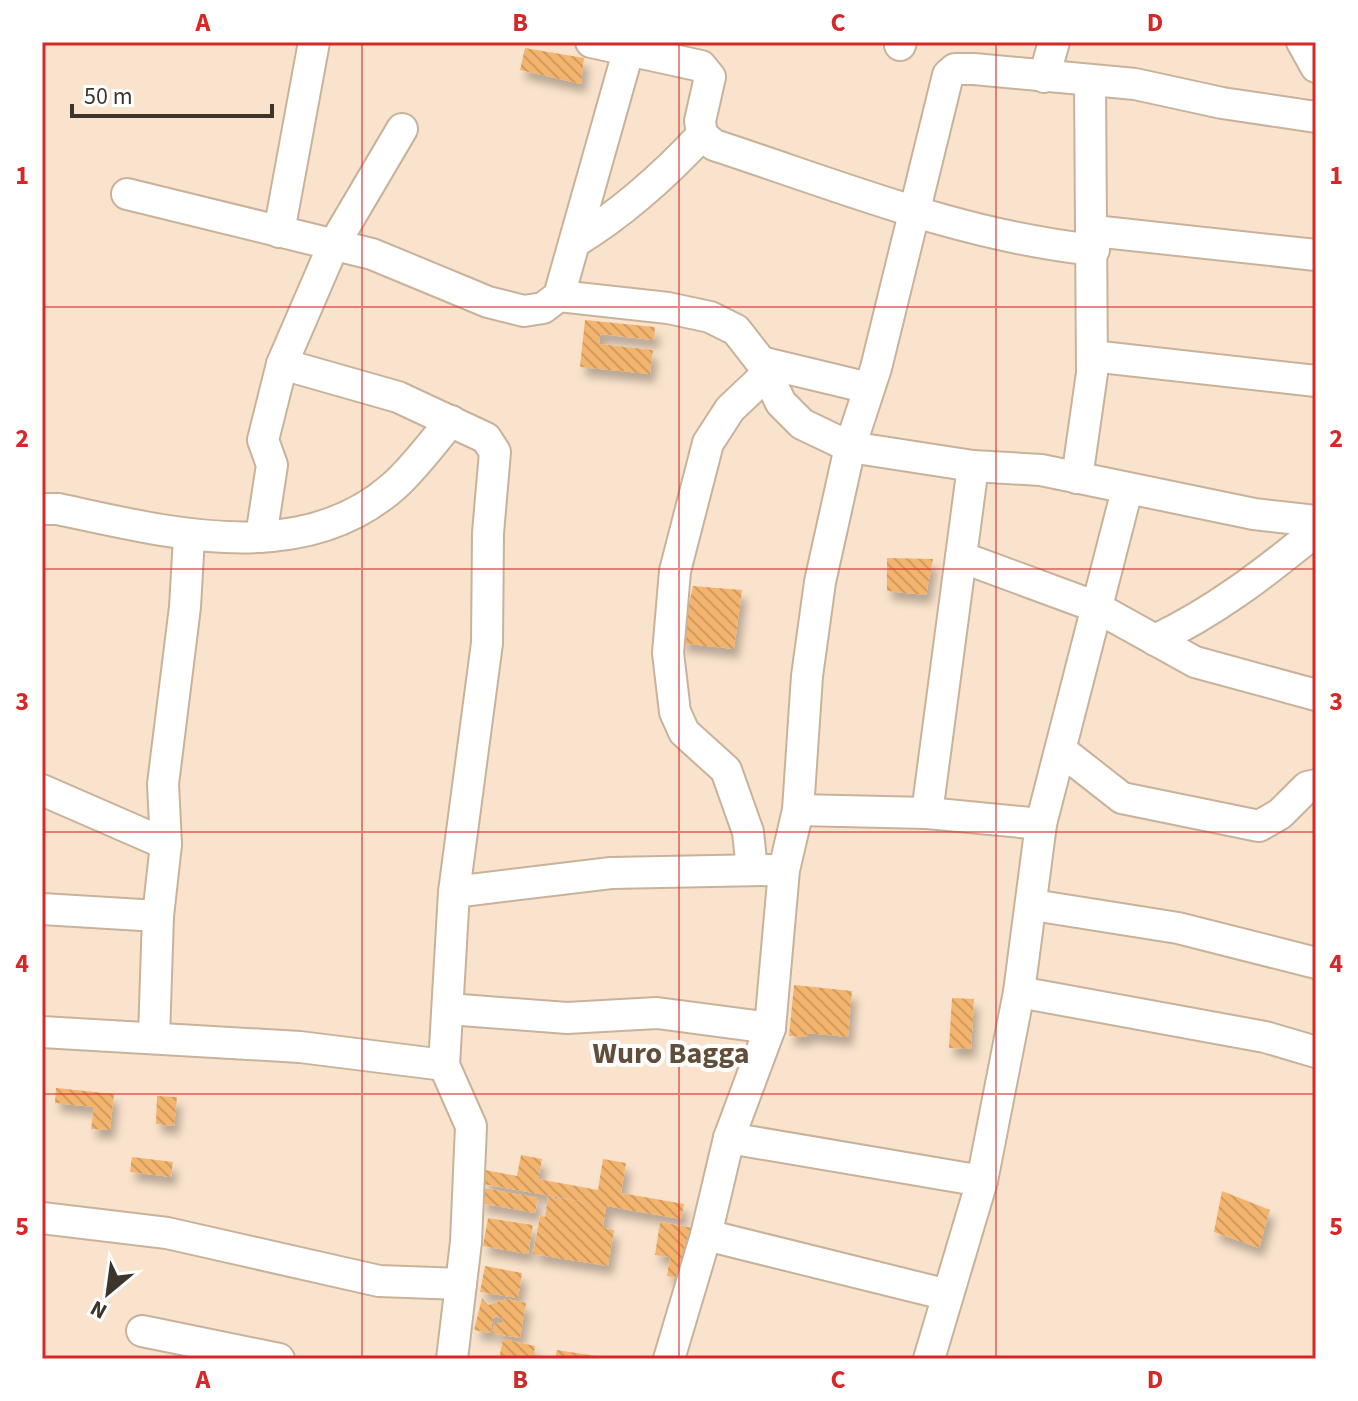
<svg xmlns="http://www.w3.org/2000/svg" width="1358" height="1401" font-family="'Source Sans 3',sans-serif">
<style>
.building{fill:url(#building-back-hatch);filter:url(#shadow)}
.lines{fill:none;stroke-linecap:round;stroke-linejoin:round}
.minor-casing{stroke:#c8b29b;stroke-width:34}
.minor{stroke:#fff;stroke-width:30}
.grid{fill:none;stroke:#d62828;stroke-width:2;stroke-opacity:0.55}
.labels{text-anchor:middle;stroke-width:8;stroke-linejoin:round;paint-order:stroke}
.district-label{font-size:30px;font-weight:bold;fill:#614e3a;stroke:#fff}
.neatline{fill:none;stroke:#d62828;stroke-width:3}
.grid-label{font-size:26px;text-anchor:middle;font-weight:bold;fill:#d62828}
</style>
<defs>
<pattern id="building-back-hatch" width="6" height="6" patternUnits="userSpaceOnUse" patternTransform="scale(2)"><rect width="6" height="6" fill="#f3b46e"/><path d="M-1 5l2 2M0 0l6 6M5-1l2 2" fill="none" stroke="#d19b5f"/></pattern>
<filter id="shadow"><feDropShadow dx="5" dy="9" stdDeviation="4" flood-color="#0004"/></filter>
</defs>
<rect width="100%" height="100%" fill="#fae3cc"/>
<g class="building">
<path d="M525,48L584,58L581,84L520,70Z"/>
<path d="M585,320L655,327L654,340L600,334L599,344L653,350L650,374L580,367Z"/>
<path d="M887,558L933,559L926,595L887,591Z"/>
<path d="M693,586L742,590L734,649L680,643Z"/>
<path d="M794,985L852,991L848,1037L807,1033L806,1037L789,1036Z"/>
<path d="M952,998L974,999L971,1049L949,1048Z"/>
<path d="M56,1088L114,1094L110,1130L91,1129L94,1107L55,1103Z"/>
<path d="M157,1096L177,1097L174,1126L156,1124Z"/>
<path d="M521,1155L542,1159L538,1179L598,1190L603,1159L626,1163L621,1193L684,1204L681,1219L606,1206L603,1228L614,1230L608,1266L533,1254L540,1216L545,1217L548,1197L591,1203L483,1184L485,1170L517,1176Z"/>
<path d="M132,1157L173,1162L171,1177L130,1172Z"/>
<path d="M483,1188L538,1198L535,1213L480,1203Z"/>
<path d="M1222,1191L1270,1210L1259,1248L1214,1232Z"/>
<path d="M488,1218L533,1225L528,1254L483,1246Z"/>
<path d="M660,1222L693,1228L684,1279L667,1276L670,1257L655,1255Z"/>
<path d="M485,1266L522,1273L518,1298L480,1292Z"/>
<path d="M482,1298L488,1305L507,1299L526,1303L520,1338L492,1333L495,1323L502,1324L503,1311L502,1319L495,1316L493,1319L490,1333L474,1330Z"/>
<path d="M503,1339L535,1346L533,1359H499Z"/>
<path d="M557,1350L602,1357V1359H555Z"/>
</g>
<g class="lines">
<defs>
<g id="minor">
<path d="M591,42L701,66L710,77L700,121L702,135L714,145C840,186 961,236 1094,250"/>
<path d="M1302,42L1316,67"/>
<path d="M900,45L901,42"/>
<path d="M1044,77L1054,42"/>
<path d="M127,194L372,254L488,302L524,311L543,308L559,296L628,52"/>
<path d="M1094,231L1316,255"/>
<path d="M279,232L314,42"/>
<path d="M575,242C624,212 663,177 702,135"/>
<path d="M559,296L668,308L710,317L736,330L761,362L781,403L802,424L850,447L973,466L1041,470L1254,514L1316,521"/>
<path d="M1092,356L1316,381"/>
<path d="M761,362L869,388"/>
<path d="M282,364L398,397L486,438L495,452L488,533L487,643L454,892L444,1065L471,1126L466,1242L452,1359"/>
<path d="M1077,478L1092,373L1090,81"/>
<path d="M42,509H58C166,532 301,569 394,486C415,467 433,442 451,421"/>
<path d="M261,537L272,465L263,440L282,364L333,246L402,129"/>
<path d="M961,557L1094,606L1195,662L1316,695"/>
<path d="M1155,640C1214,612 1265,573 1316,531"/>
<path d="M1062,751L1122,798L1259,826L1280,814L1307,787L1316,785"/>
<path d="M42,790L166,844"/>
<path d="M798,810L927,813L1041,824"/>
<path d="M927,813L973,466"/>
<path d="M752,870L748,832L726,770L684,732L675,712L668,653L675,571L708,443L730,409L767,374"/>
<path d="M454,892L611,873L770,870"/>
<path d="M1033,905L1178,928L1316,963"/>
<path d="M42,909L158,916"/>
<path d="M1019,992L1265,1037L1316,1052"/>
<path d="M448,1009L567,1018L657,1013L770,1028"/>
<path d="M42,1032L300,1047L444,1065"/>
<path d="M154,1037L158,916L166,844L163,784L185,607L189,537"/>
<path d="M729,1138L982,1181"/>
<path d="M42,1218L167,1233L379,1281L461,1284"/>
<path d="M706,1235L948,1295"/>
<path d="M142,1331L279,1359"/>
<path d="M669,1359L706,1235L729,1138L770,1028L784,870L798,810L807,676L820,582L850,447L876,368L948,75L955,69H974L1135,84L1222,103L1316,117"/>
<path d="M929,1359L982,1181L1019,992L1041,824L1127,490"/>
</g>
</defs>
<use href="#minor" class="minor-casing"/>
<use href="#minor" class="minor"/>
</g>
<path class="grid" d="M362,42V1359M679,42V1359M996,42V1359M42,307H1316M42,569H1316M42,832H1316M42,1094H1316"/>
<g class="labels">
<g class="district-label">
<text x="671" y="1063">Wuro Bagga</text>
</g>
</g>
<rect width="1358" height="1401" fill="none" stroke="#ffffff" stroke-width="88"/>
<g transform="translate(108 1293) rotate(209)" stroke="#ffffff" stroke-width="6" paint-order="stroke">
<path d="M0-6L14 30L0 20L-14 30Z" fill="#3d352b"/>
<text y="-12" font-size="22" font-weight="bold" text-anchor="middle" fill="#3d352b">N</text>
</g>
<path d="M72 104v12h200v-12" fill="none" stroke="#3d352b" stroke-width="4"/>
<text x="84" y="104" font-size="24" fill="#3d352b" stroke="#ffffff" stroke-width="6" paint-order="stroke">50 m</text>
<rect x="44" y="44" width="1270" height="1313" class="neatline"/>
<g class="grid-label">
<text x="203" y="31">A</text>
<text x="520" y="31">B</text>
<text x="838" y="31">C</text>
<text x="1155" y="31">D</text>
<text x="22" y="184">1</text>
<text x="1336" y="184">1</text>
<text x="22" y="447">2</text>
<text x="1336" y="447">2</text>
<text x="22" y="710">3</text>
<text x="1336" y="710">3</text>
<text x="22" y="972">4</text>
<text x="1336" y="972">4</text>
<text x="22" y="1235">5</text>
<text x="1336" y="1235">5</text>
<text x="203" y="1388">A</text>
<text x="520" y="1388">B</text>
<text x="838" y="1388">C</text>
<text x="1155" y="1388">D</text>
</g>
</svg>
